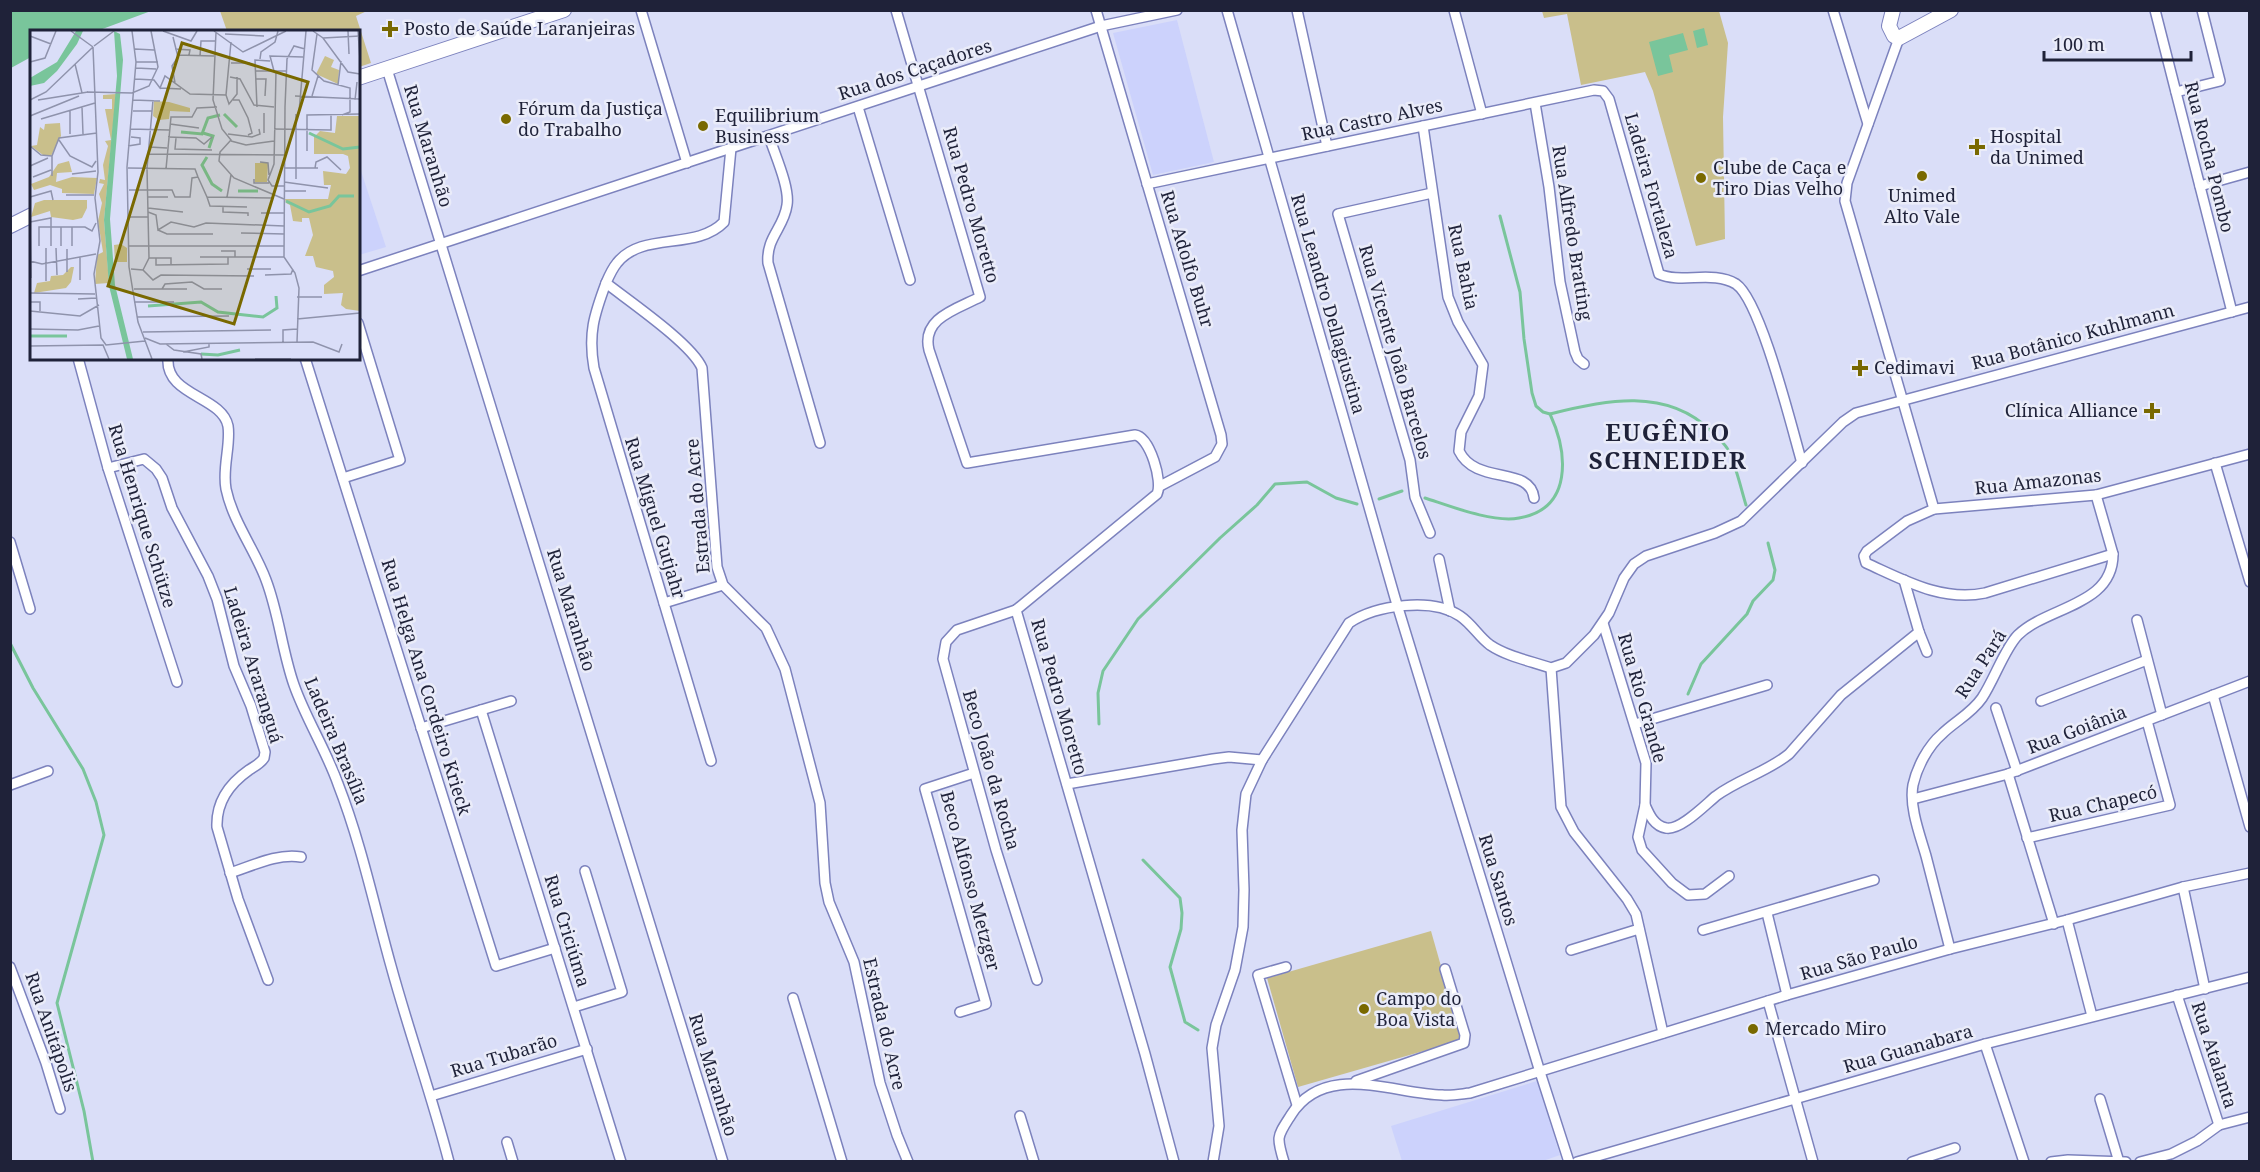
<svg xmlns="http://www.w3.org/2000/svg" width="2260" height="1172" font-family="'Noto Serif',serif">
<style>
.built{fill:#ccd2fc}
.green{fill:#c9bf8b}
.water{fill:#79c59b}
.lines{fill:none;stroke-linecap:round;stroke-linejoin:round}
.stream{stroke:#79c59b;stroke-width:3}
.street-casing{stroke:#7c82bd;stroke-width:12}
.secondary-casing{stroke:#7c82bd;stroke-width:16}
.street{stroke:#fff;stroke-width:9}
.secondary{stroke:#fff;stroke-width:14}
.poi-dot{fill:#796900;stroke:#eaecf9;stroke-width:2}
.labels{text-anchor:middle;stroke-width:5;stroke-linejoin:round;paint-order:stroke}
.poi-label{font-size:18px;fill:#1f2239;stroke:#eaecf9;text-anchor:start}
.street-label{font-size:18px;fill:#1f2239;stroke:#eaecf9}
.district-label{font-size:24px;font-weight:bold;letter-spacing:1.5px;fill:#1f2239;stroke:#eaecf9}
.inset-river{fill:none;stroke:#79c59b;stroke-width:3}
.inset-road{fill:none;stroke:#8f93ac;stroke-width:1.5}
.view{fill:#796900;fill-opacity:0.15;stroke:#796900;stroke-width:3}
.inset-edge{fill:none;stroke:#1f2239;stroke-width:3}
</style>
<rect width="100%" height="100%" fill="#dadef8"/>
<g class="built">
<path d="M1177,20L1214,162L1153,175L1113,33Z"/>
<path d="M358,162L386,247L359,255H358Z"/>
<path d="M1537,1081L1560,1155L1540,1162L1402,1161L1391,1126Z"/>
</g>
<g class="green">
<path d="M220,11H367L356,16L371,63L359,67L358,32L227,31Z"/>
<path d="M1542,11H1719L1728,43L1723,117L1725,239L1696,246L1653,91L1645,72L1581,85L1567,14L1544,18Z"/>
<path d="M1431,931L1462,1040L1298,1087L1267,978Z"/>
</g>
<g class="water">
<path d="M10,11L11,10L151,11L97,31L32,32L31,57L11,68Z"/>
<path d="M1704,28L1708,45L1697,48L1693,31Z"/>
<path d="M1683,33L1688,50L1669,55L1673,72L1658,76L1649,42Z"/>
</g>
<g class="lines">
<g class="stream">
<path d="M1500,216L1520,292L1524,339L1532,393L1536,406L1543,412L1550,414C1604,400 1667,387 1711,431C1716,436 1723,442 1727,448C1735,461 1741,489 1746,505"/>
<path d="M1425,498C1450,506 1493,523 1519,518C1573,509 1568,453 1550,414"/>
<path d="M1379,499L1402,491"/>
<path d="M10,643L33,688L83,769L96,802L104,835L57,1003L84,1111L93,1162"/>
<path d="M1688,694L1701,664L1747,614L1753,601L1773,580L1775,570L1768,543"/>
<path d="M1099,724L1098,693L1103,671L1138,619L1220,538L1257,505L1275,484L1307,482L1336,498L1357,504"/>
<path d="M1143,860L1180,898L1182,913L1181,929L1170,967L1185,1022L1198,1030"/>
</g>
<defs>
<g id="street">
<path d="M641,10L687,163"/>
<path d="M896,10L980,297C957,309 921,318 929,350L967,463L1135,435C1150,437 1163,482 1157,494L1016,610L1145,1054L1174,1162"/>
<path d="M1096,10L1221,435L1222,444L1215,457L1160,486"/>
<path d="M1227,10L1395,598L1540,1072L1569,1162"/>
<path d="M1297,10L1327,146"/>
<path d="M1454,10L1482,114"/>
<path d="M1833,10L1868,124"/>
<path d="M2155,10L2232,312"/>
<path d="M1899,38L1847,183L1845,201L1934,509"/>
<path d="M387,69L723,1162"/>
<path d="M2176,92L2220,81L2202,10"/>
<path d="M1535,103L1549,187L1560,282L1575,352L1578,359L1584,364"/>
<path d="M858,107L910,280"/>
<path d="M1423,126L1448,297L1458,322L1483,365L1479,396L1461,432L1459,451C1476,486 1530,465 1534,498"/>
<path d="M769,136C774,153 790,187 787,205C784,228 766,237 768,263L820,443"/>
<path d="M731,148L724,222C696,251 642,231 617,263C612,269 609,276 606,283C629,301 692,344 702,368L717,567L723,585L766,628L785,669L820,803L825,883L829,902L854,962L880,1083L897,1135L908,1162"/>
<path d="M1147,184L1594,90L1603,91L1609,99L1659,274C1681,284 1713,270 1736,284C1761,301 1792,429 1802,463"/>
<path d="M2200,186L2250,172"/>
<path d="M358,271L1101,26L1177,10"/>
<path d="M606,283C594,315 588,334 594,368L711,761"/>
<path d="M78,358L108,468L177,682"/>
<path d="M168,358C165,396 222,396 228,426C231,445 222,468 226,489C233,522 255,550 266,580C279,614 282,651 294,685C306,719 326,750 338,784C361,843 374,905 391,966C409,1032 432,1096 449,1162"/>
<path d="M305,358L496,966L555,948"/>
<path d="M2215,463L2250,582"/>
<path d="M108,468L144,459L156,469L162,478L172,508L208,576L217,599L234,666L251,706L265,752L264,758C260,764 255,766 249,770C229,784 216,802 217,827L238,899L268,980"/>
<path d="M343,478L400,460L358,323"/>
<path d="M1430,533L1415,497L1410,460L1338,214L1432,193"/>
<path d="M10,542L30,609"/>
<path d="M2113,554L1985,593C1942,602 1904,580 1866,563L1864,556L1867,551L1907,521L1934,509L2096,495L2250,454"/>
<path d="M1439,559L1450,611"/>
<path d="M664,603L723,585"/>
<path d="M1016,610L957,630L946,642L943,659L996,850L1037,980"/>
<path d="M2137,620L2162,715"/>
<path d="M1603,623L1646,763L1645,805L1638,837L1642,850L1672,883L1688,895L1705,894L1729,876"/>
<path d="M1919,632L1927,652"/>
<path d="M1551,668L1561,807L1574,832L1627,899L1636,914L1663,1033"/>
<path d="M2213,695L2250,827"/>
<path d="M2041,701L2147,660"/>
<path d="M1996,708L2017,771"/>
<path d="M481,710L621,1162"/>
<path d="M1635,724L1767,685"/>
<path d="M421,728L511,701"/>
<path d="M2008,774L2054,924"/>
<path d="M1067,784L1213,759L1229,757L1262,760"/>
<path d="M10,785L48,771"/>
<path d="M1913,799L2008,774L2250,681"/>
<path d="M1645,805C1649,814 1654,826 1666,828C1680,831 1705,805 1716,796C1739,779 1767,772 1789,754L1841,695L1919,632L1904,580"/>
<path d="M2027,838L2170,805L2147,721"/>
<path d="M230,873C252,866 277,853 301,857"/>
<path d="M2183,887L2205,989"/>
<path d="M1767,913L1787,995"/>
<path d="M2067,920L2092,1016"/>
<path d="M1703,930L1874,880"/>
<path d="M1950,949C1942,918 1934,887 1926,856C1920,835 1909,807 1913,785C1917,767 1928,746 1942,734C1955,721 1971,714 1982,698C1994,680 2005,648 2018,635C2048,606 2113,606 2113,554L2096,495"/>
<path d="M1571,950L1639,929"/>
<path d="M10,967L46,1063L60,1109"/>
<path d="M1286,967L1258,975L1297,1105"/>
<path d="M2177,995L2219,1125"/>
<path d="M793,998L842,1162"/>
<path d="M1768,1001L1813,1162"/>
<path d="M574,1007L622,992L585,871"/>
<path d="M960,1012L986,1004L925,789L974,773"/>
<path d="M1985,1044L2024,1162"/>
<path d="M1356,1081L1464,1043L1465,1035L1445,969"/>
<path d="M431,1096L587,1049"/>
<path d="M2100,1099L2119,1162"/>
<path d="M1020,1116L1034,1162"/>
<path d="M507,1142L513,1162"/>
<path d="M1213,1162L1219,1126L1212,1048L1216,1025L1235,970L1243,927L1244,890L1242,830L1246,794L1262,760L1349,623C1376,605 1432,597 1460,616C1472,624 1479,637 1490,645C1508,657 1531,661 1551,668L1566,663L1594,635L1609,613L1624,578L1634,564L1646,556L1715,533L1741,521L1843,422L1856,413L2250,307"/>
<path d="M1284,1162C1276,1136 1277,1137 1291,1115C1325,1061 1394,1094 1442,1095C1452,1096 1461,1094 1470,1093L1787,995L1950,949L2067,920L2183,887L2250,873"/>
<path d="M1577,1162L1985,1044L2250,977"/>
<path d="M1912,1162L1955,1148"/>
<path d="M2051,1162L2068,1160L2126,1162"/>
<path d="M2140,1162L2171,1154L2197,1141L2219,1125L2250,1117"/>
</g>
<g id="secondary">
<path d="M1893,10L1889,26L1894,36L1899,38L1951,10"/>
<path d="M358,78L564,10"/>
<path d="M10,226L32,215"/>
</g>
</defs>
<use href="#street" class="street-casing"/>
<use href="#secondary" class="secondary-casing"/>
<use href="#street" class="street"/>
<use href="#secondary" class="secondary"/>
</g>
<g class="poi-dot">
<path d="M387 20h6v6h6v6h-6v6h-6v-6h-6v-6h6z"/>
<circle cx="506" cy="119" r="6"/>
<circle cx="703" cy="126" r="6"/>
<path d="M1974 138h6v6h6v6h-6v6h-6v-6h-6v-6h6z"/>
<circle cx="1922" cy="176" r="6"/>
<circle cx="1701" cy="178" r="6"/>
<path d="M1857 359h6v6h6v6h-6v6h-6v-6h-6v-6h6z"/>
<path d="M2149 402h6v6h6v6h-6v6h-6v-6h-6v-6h6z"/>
<circle cx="1364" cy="1009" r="6"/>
<circle cx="1753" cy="1029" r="6"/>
</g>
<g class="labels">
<g class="poi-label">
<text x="404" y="35">Posto de Saúde Laranjeiras</text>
<text x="518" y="115">Fórum da Justiça<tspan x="518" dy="21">do Trabalho</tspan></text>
<text x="715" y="122">Equilibrium<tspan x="715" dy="21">Business</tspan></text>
<text x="1990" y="143">Hospital<tspan x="1990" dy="21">da Unimed</tspan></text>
<text x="1713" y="174">Clube de Caça e<tspan x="1713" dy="21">Tiro Dias Velho</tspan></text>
<text x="1922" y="202" text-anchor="middle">Unimed<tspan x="1922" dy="21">Alto Vale</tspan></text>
<text x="1874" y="374">Cedimavi</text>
<text x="2138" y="417" text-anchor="end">Clínica Alliance</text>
<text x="1376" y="1005">Campo do<tspan x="1376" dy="21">Boa Vista</tspan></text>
<text x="1765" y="1035">Mercado Miro</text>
</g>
<g class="street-label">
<text transform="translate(915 70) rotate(-18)" y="6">Rua dos Caçadores</text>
<text transform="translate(1372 120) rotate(-12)" y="6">Rua Castro Alves</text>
<text transform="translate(428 146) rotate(73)" y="6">Rua Maranhão</text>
<text transform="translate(2209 157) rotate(76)" y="6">Rua Rocha Pombo</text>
<text transform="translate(1651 186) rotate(74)" y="6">Ladeira Fortaleza</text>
<text transform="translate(971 205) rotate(74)" y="6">Rua Pedro Moretto</text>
<text transform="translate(1572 233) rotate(81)" y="6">Rua Alfredo Bratting</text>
<text transform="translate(1187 259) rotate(73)" y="6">Rua Adolfo Buhr</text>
<text transform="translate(1463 267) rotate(78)" y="6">Rua Bahia</text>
<text transform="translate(1328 304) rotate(74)" y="6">Rua Leandro Dellagiustina</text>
<text transform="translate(2073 337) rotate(-15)" y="6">Rua Botânico Kuhlmann</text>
<text transform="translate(1395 352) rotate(74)" y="6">Rua Vicente João Barcelos</text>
<text transform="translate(2038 482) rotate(-6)" y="6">Rua Amazonas</text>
<text transform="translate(698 506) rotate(-95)" y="6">Estrada do Acre</text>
<text transform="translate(142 516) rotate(73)" y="6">Rua Henrique Schütze</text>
<text transform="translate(655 518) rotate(73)" y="6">Rua Miguel Gutjahr</text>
<text transform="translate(571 610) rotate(73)" y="6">Rua Maranhão</text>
<text transform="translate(1981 664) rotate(-57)" y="6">Rua Pará</text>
<text transform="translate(253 665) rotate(73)" y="6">Ladeira Araranguá</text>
<text transform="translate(426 687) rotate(73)" y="6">Rua Helga Ana Cordeiro Krieck</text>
<text transform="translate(1059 697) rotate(74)" y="6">Rua Pedro Moretto</text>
<text transform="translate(1642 698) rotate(74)" y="6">Rua Rio Grande</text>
<text transform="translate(2077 730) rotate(-21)" y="6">Rua Goiânia</text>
<text transform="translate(336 741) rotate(67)" y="6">Ladeira Brasília</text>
<text transform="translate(991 770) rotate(74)" y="6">Beco João da Rocha</text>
<text transform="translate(2103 804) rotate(-13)" y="6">Rua Chapecó</text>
<text transform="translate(1498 880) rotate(73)" y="6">Rua Santos</text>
<text transform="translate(970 881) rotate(75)" y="6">Beco Alfonso Metzger</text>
<text transform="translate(567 931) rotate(73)" y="6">Rua Criciúma</text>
<text transform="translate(1859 958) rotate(-16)" y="6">Rua São Paulo</text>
<text transform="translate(884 1024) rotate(77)" y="6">Estrada do Acre</text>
<text transform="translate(51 1032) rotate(71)" y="6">Rua Anitápolis</text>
<text transform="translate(1908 1049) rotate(-16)" y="6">Rua Guanabara</text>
<text transform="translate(2214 1055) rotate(72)" y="6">Rua Atalanta</text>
<text transform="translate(504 1056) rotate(-17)" y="6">Rua Tubarão</text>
<text transform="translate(713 1075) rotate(73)" y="6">Rua Maranhão</text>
</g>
<g class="district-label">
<text x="1668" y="441">EUGÊNIO<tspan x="1668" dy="28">SCHNEIDER</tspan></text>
</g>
</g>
<g transform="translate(30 30)">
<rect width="330" height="330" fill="#dadef8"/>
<path d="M295,26L304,30L301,37L309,40L308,54L286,44ZM86,64L74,190L79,253L65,254L67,225L73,222L68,191L72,173L69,164L74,154L69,153L70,149L75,150L73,135L78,116L75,111L81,110L75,79H82V69H73V65ZM124,71L139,72L160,78V82L140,81L139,89L129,90L123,86ZM307,86H330V281L316,279L311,275L313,263L294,264V255L304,247L303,241L286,237L283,226H275L283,205L279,188H272V192L263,191L260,175L256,173L255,169H298L301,155H294L293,141L316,144L320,138L318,126L313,124H284V107L290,101L305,103ZM30,93L31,106L21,126L13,125L1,116L7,115L10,97L14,100L15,94ZM39,131L42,142L27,143L26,152L42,147L67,148L64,164L32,163V159L20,155L4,160L1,154L19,147L28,134ZM225,133H238L237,152H225ZM14,170H57V178L52,188L43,190L21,187L20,181L1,187L5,173ZM91,214L97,218V232H85L84,215ZM41,237H44L41,252L36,258L4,263L7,253L20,251L21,246L33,245Z" fill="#c9bf8b"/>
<path d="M46,1H53L47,14L27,41L14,53L0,56V48L27,32ZM84,1L90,4L93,30L80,189L85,255L103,329H97L79,256L74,190L87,46Z" fill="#79c59b"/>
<path class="inset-river" d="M194,84L207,97M151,102L172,104L178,88L190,85M173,103L183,106L179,118M279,103L313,119L330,117M177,127L172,135L182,154L192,161M208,161H228M256,171L279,182L300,176L309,166H324M118,276L171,272L188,282L233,287L247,278L246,266M0,306H37M171,324L188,325L210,320"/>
<path class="inset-road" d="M41,1L63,17M102,1L106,32L97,137L99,237L108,292L122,329M133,1L161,11L167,1M184,1L213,22L256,1M283,1L293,8L318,42L330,44M318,1L319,24M328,1L330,30M186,2L183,70L192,99L201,110L190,122L189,131L204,148L254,169M195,4L234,6M287,4L282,40L294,51L320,58V82L312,85M0,6L21,14M143,7L148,27L142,36L145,53M293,8L330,6M201,12L196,65L199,74L207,64V47M64,16L84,1M63,17L68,142L65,168L70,211L64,244L71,308L76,315L115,311M105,19L124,20M145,19L160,20L159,25M147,25L184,26M170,26L171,11H185M230,29L231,22L245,12L248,1M0,32L15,28L26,1M106,32H128M201,33H220M45,34L52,63M106,38L126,39M225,41H257M244,41L240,26L273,27M246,41L244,134L238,150L242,156H254M200,47L210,49L224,75L244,77M105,49L124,50L130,58L135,46L160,64L196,65M226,49H236L235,66M308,55L311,31M130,58L151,59M57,62L102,63L119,56L128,37L121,1M265,66L330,69M282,66L288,46M0,70L16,62L63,17M8,70L58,62M103,70L130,71M203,70H209L218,88L222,103L218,105M325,70L327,52M52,77L53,104M227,77L225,30L240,31M40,81V104M103,81H122M269,82L276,1M266,84V149M0,86L49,66M11,89L65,73M140,94L169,98M100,99L139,100M244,99L301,100V84M234,103V83M198,104L222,107L230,104L229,99M138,107L166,108L174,114L182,107M146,108L145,119L182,120M29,110L40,126L62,137L66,131M201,111L216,115L244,111M0,116L11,125L22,126M98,116L110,114V108L101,107M119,117L137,118M277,121V85L330,84M118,124L255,125M230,132L238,133L239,145M0,136L18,128M98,138L165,139L168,147M254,138H288M285,138L286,132L297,127L311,140M136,139L141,87H162L167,78L187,77M42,144L66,141M22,146V126L29,108L67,103M3,147L21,140M224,149V153H239M254,152L298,158M99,160H142L145,167H160L162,148L168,147L177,167L242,168M254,161H276M36,165H64M0,167L21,161L23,170M118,167H138M177,167L180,176L217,177M197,167L201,145M193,176V182L218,183V186M118,178L153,182M118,182L126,185L128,200L141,192L164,197L176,193L254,196M231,183H254M99,187H118M0,189L1,248M0,192L21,188V216M31,197V216M128,200L137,204H183M211,203L254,204M9,216V197H55L62,201L66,193M42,216V197M98,216H254M26,218L27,245M37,219V242M191,221H205V227M50,227V250M170,227H254M119,228H141V234M126,228V235L198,234V227M0,231L12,234L66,224M101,239L113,240L123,250L131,245L224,246M217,239H241M113,240L119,228L117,138L123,70M235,245L261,244L263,239M16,251V218M104,259H157M132,259L135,254L162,252L174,259H192M0,263L65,264M267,267H292M48,269L66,268M0,272H10V281M104,272H144M0,281L50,286L69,275M107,287L199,286M267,289L330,283M0,299L48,300L69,296M113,302L241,300M115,308L130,314L283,312L309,322L312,314M253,312V300L267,299M267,312L269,258L265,243L254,227L255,77L257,29L264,16L275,19M136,314L144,320L171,324L172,329M0,316L73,315L79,329M153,322L179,317V313M225,329H261"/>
<path class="view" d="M152,13L278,52L204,294L78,256Z"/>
<rect width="330" height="330" class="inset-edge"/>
</g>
<rect width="2260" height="1172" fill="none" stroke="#1f2239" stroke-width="24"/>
<path d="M2044 51v9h147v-9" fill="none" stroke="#1f2239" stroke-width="3"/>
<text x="2053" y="51" font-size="18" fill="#1f2239" stroke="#eaecf9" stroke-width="4.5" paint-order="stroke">100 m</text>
</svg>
